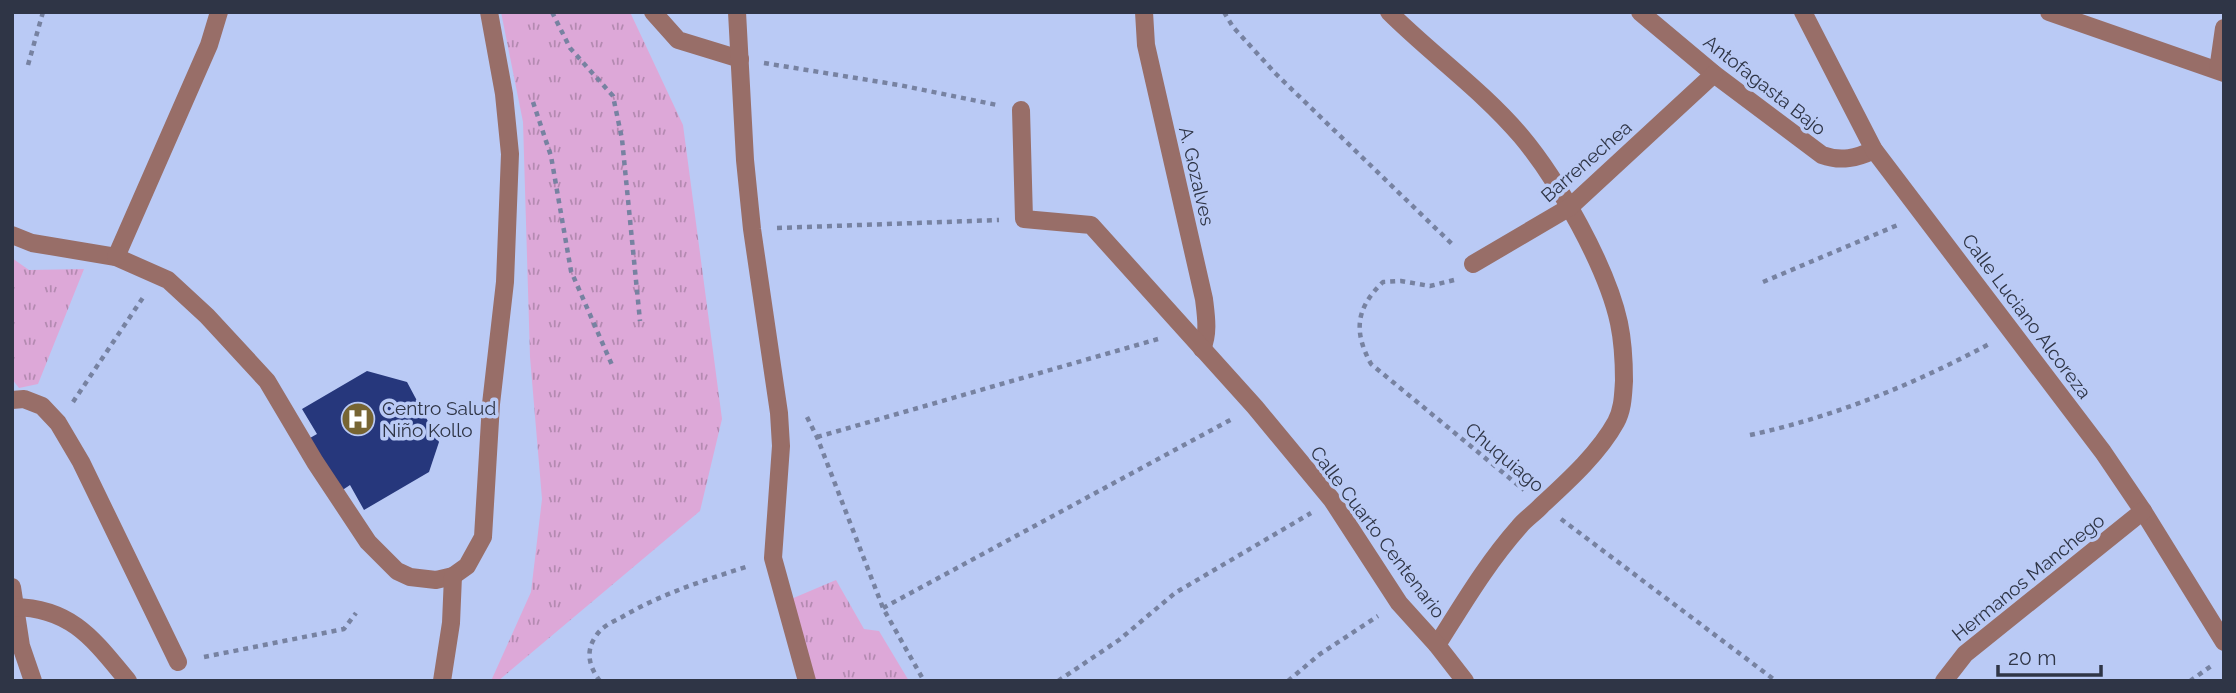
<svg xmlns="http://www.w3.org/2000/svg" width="2236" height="693" font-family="Raleway,sans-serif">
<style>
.grass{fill:url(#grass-tufts)}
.building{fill:#26377c}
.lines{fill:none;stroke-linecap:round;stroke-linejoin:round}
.path{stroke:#7782a1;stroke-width:4.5;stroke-dasharray:5 5;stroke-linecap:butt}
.minor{stroke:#986e68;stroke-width:18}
.labels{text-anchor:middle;stroke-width:7;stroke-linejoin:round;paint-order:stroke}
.street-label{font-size:19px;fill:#2f3546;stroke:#bacaf5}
.poi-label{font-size:19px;fill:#2f3546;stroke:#bacaf5;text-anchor:start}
</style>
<defs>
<pattern id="grass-tufts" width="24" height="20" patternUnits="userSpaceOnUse" patternTransform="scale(1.75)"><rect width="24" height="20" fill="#dda8d8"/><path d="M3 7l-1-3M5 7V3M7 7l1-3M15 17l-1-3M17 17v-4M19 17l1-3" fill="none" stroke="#b48ab1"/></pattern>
</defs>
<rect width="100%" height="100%" fill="#bacaf5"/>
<g class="grass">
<path d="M501,12H630L683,125L722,419L700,511L498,681H491L531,592L542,499L530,357L523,122Z"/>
<path d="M12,258L29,270L84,269L38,384L19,388L12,379Z"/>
<path d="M836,580L864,629L879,631L909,681H805L784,602Z"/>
</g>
<path class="building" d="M367,371L407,382L439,442L429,472L364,510L350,485L341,491L310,438L317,434L302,409Z"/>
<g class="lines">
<g class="path">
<path d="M552,12L570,48L613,96L622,139L640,321"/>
<path d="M1224,12L1233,27L1276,74L1454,246"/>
<path d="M764,63L899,85L997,105"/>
<path d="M28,65L43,12"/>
<path d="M533,102L551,156L571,271L612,365"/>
<path d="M777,228L999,220"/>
<path d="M1454,280L1430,286L1401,281L1383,282C1356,308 1353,331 1371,364L1524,490"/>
<path d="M1763,282L1900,224"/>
<path d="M73,402L144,296"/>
<path d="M807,417L817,437L883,608L924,681"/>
<path d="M1750,435C1834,417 1915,384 1991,343"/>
<path d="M817,437L1158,339"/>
<path d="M1561,519L1776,681"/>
<path d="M883,608L1232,419"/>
<path d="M204,657L344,629L356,613"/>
<path d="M600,681C589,667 585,651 596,636C602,626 613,622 622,617C663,593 705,580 749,566"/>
<path d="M1058,681L1119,640L1175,593L1311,513"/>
<path d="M1288,681L1320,654L1378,616"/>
<path d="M2190,681L2214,664"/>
</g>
<g class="minor">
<path d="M653,12L678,40L740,59"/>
<path d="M737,12L745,160L752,229L779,413L781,446L773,558L807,681"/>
<path d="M1144,12L1146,45L1204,299C1206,316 1209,333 1202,349"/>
<path d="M1389,12C1431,54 1482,90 1521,136C1558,180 1607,267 1619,323C1623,342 1624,361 1624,381C1623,395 1623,409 1616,422C1599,453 1568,481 1542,505C1535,513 1525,519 1519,527C1487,563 1463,604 1437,645"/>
<path d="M1640,12L1714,74L1822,155C1841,162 1857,158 1874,150"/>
<path d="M1803,12L1874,150L2103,452L2143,511L2224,642"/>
<path d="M2049,12L2224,73"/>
<path d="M2218,70L2224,28"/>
<path d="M1021,110L1024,219L1091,225L1255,407L1332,500L1399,603L1437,645L1465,681"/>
<path d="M12,235L32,243L116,257L168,280L207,316L267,381L315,462L368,542L397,571L410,577L436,580L453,576L467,566L483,537L491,404L505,282L510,154L504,94L489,12"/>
<path d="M116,257L209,45L219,12"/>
<path d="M1473,264L1570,207L1714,74"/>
<path d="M12,400L24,399L42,406L58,423L81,462L178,662"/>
<path d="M12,587L21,646L33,681"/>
<path d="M14,607C72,608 94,640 128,681"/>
<path d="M442,681L451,623L453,576"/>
<path d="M1944,681L1965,654L2143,511"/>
</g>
</g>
<defs>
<symbol id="hospital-disc" viewBox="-11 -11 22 22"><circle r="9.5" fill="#776533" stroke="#bacaf5"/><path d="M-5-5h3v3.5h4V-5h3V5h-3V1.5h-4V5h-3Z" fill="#fff"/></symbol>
</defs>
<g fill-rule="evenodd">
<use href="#hospital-disc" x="339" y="400" width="38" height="38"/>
</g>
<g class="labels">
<g class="street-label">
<text transform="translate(1765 85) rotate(38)" y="7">Antofagasta Bajo</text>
<text transform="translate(1586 161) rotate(-41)" y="7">Barrenechea</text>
<text transform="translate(1197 176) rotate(77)" y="7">A. Gozalves</text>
<text transform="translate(2027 316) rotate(53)" y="7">Calle Luciano Alcoreza</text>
<text transform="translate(1505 457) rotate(40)" y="7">Chuquiago</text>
<text transform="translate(1378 532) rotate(53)" y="7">Calle Cuarto Centenario</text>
<text transform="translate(2028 577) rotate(-39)" y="7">Hermanos Manchego</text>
</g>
<g class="poi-label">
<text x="382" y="415">Centro Salud<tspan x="382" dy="22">Niño Kollo</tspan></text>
</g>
</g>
<rect width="2236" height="693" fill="none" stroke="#2f3546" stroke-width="28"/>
<path d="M1998 665v10h103v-10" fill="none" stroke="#2f3546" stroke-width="3.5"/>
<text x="2008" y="665" font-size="21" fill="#2f3546" stroke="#bacaf5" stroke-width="5" paint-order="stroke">20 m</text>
</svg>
